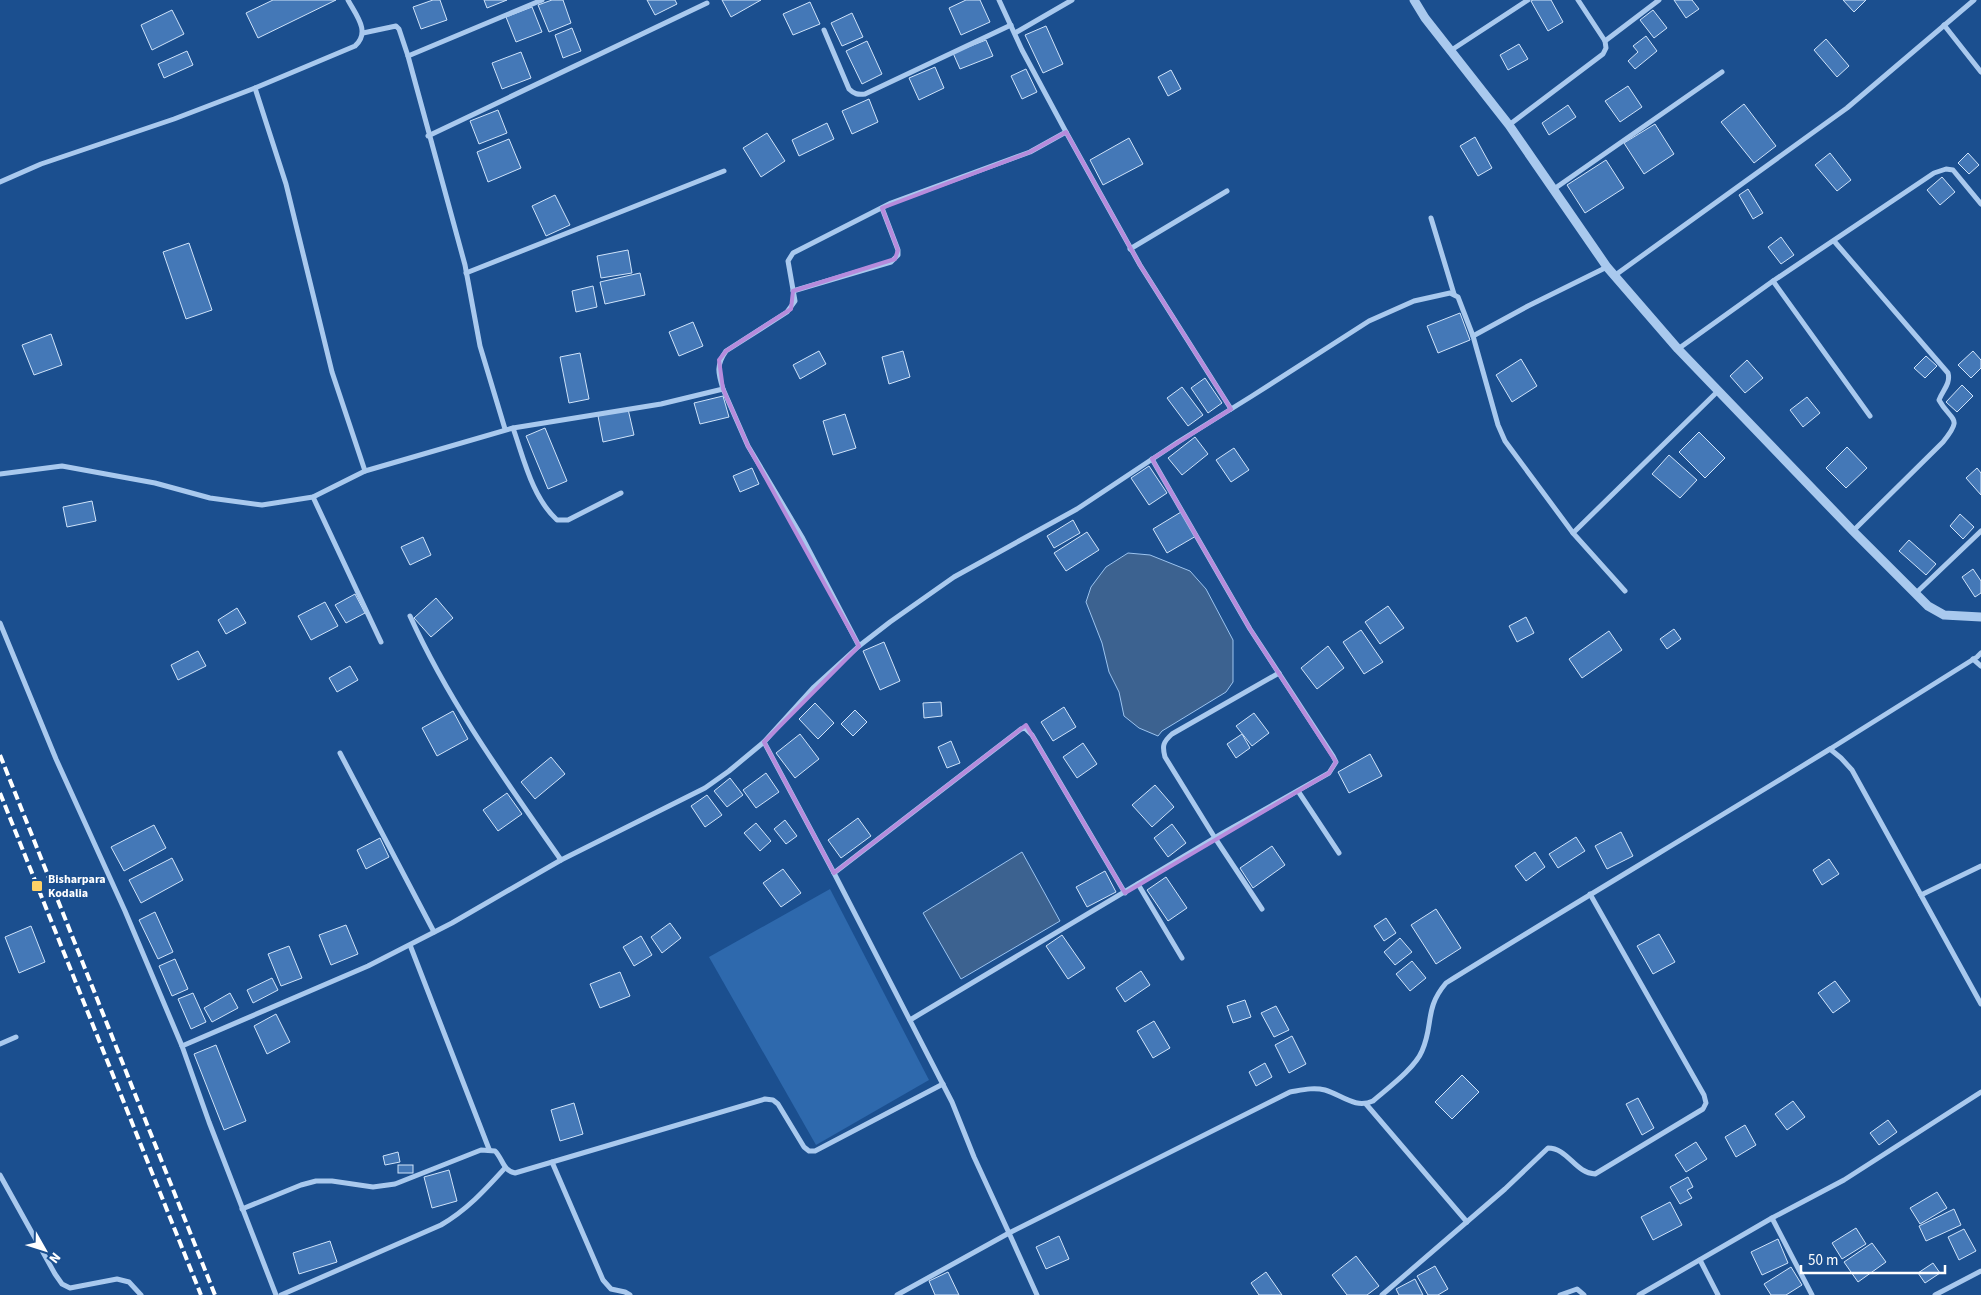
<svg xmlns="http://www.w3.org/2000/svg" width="1981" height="1295" font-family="'Source Sans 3',sans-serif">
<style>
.green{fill:#2e69ad}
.water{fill:#3c6290;stroke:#9cc4f0}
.building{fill:#4478b7;stroke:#cfe3fa}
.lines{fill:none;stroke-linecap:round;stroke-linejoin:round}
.minor{stroke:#a9c9ee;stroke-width:5}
.tertiary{stroke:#a9c9ee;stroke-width:9}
.rail{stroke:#fff;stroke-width:4;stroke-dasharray:9 4;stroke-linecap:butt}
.marked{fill:none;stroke:#b68bdc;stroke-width:4;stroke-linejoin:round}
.poi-dot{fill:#ffd166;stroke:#1b4f8f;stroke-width:2}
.labels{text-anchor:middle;stroke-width:4;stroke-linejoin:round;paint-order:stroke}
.poi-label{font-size:12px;font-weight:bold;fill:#fff;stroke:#1b4f8f;text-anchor:start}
</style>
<rect width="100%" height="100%" fill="#1b4f8f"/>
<path class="green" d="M830,889L929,1080L816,1145L709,957Z"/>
<g class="water">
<path d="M1128,553L1150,555L1190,571L1206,589L1233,640V682L1226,692L1162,731L1158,736L1139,728L1124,716L1119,692L1109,672L1102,643L1086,602L1091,587L1106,567Z"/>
<path d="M1022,852L1060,921L961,979L923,913Z"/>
</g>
<g class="building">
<path d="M273,0H336L258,38L246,13Z"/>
<path d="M433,0H440L447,20L421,29L413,7Z"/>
<path d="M484,0H507L487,8Z"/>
<path d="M552,0H563L571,23L549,32L538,5Z"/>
<path d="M647,0H675L677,4L655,15Z"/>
<path d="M722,0H761L731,17Z"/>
<path d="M966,0H980L990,22L961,35L949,8Z"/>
<path d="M1533,0H1551L1563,22L1548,31L1531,1Z"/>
<path d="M1674,0H1692L1699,9L1686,18Z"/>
<path d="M1843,0H1866L1854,12Z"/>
<path d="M810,2L820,24L793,35L783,14Z"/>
<path d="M532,7L542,32L516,42L506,17Z"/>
<path d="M172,10L184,34L152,50L141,25Z"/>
<path d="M1653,10L1667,28L1654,38L1640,20Z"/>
<path d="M852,13L863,37L842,46L831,23Z"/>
<path d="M1046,26L1063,64L1043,73L1025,35Z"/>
<path d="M572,28L581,51L563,58L555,35Z"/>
<path d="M1646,36L1657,51L1635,69L1628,61L1638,52L1633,46Z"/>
<path d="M1826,39L1849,66L1837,77L1814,50Z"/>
<path d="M986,40L993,56L960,69L953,53Z"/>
<path d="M867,41L882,74L862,84L846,51Z"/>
<path d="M1519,44L1528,59L1508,70L1500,55Z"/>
<path d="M187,51L193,65L164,78L158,64Z"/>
<path d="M521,52L531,78L502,89L492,63Z"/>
<path d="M935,67L944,88L919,100L909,78Z"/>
<path d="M1026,69L1037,92L1022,99L1011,76Z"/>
<path d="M1171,70L1181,89L1168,96L1158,77Z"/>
<path d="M1628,86L1642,107L1620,122L1605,101Z"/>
<path d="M869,99L878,122L852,134L842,111Z"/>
<path d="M1744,104L1776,146L1754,163L1721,122Z"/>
<path d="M1568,105L1576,117L1549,135L1542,123Z"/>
<path d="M498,110L507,133L479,144L470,121Z"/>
<path d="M827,123L834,139L799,156L792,140Z"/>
<path d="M1655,124L1674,154L1644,174L1624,143Z"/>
<path d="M767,133L785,161L761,177L743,148Z"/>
<path d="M1475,137L1492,168L1478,176L1460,146Z"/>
<path d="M1129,138L1143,164L1103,185L1090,160Z"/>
<path d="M509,139L521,168L488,182L477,152Z"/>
<path d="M1830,153L1851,180L1837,191L1815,165Z"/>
<path d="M1968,153L1979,165L1969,174L1958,163Z"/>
<path d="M1606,160L1624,188L1585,213L1567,185Z"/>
<path d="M1942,177L1955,192L1940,205L1927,190Z"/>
<path d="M1748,189L1763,213L1753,219L1739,195Z"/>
<path d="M555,195L570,225L546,236L532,206Z"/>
<path d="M1781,237L1794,255L1781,264L1768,247Z"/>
<path d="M189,243L212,310L186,319L163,252Z"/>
<path d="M628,250L632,273L601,278L597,256Z"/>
<path d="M640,273L645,295L605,304L600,282Z"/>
<path d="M593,286L597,307L576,312L572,291Z"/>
<path d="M1460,313L1470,340L1438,353L1427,326Z"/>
<path d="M693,322L703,346L679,356L669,332Z"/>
<path d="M51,334L62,365L34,375L22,345Z"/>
<path d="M819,351L826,364L800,379L793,365Z"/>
<path d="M903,351L910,377L889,384L882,357Z"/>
<path d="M1973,351L1981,360V368L1971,378L1958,365Z"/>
<path d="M580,353L589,399L569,403L560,357Z"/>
<path d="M1926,356L1937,366L1925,378L1914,368Z"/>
<path d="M1521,359L1537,386L1512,402L1496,375Z"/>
<path d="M1747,360L1763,378L1745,393L1730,376Z"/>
<path d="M1205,378L1222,403L1208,413L1191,388Z"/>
<path d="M1962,385L1973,396L1957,412L1946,402Z"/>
<path d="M1182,387L1203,415L1188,426L1167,398Z"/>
<path d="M723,396L729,417L700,424L694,403Z"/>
<path d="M1807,397L1820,413L1803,427L1790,410Z"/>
<path d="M628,409L634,435L603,442L598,416Z"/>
<path d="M845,414L856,448L833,455L823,421Z"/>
<path d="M545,428L567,481L548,489L526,436Z"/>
<path d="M1699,432L1725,458L1705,478L1679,452Z"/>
<path d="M1195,437L1208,454L1182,475L1168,458Z"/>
<path d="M1847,447L1867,468L1846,488L1826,468Z"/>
<path d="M1234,448L1249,470L1231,482L1216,460Z"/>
<path d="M1669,455L1697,480L1680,498L1652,474Z"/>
<path d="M1149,466L1167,493L1149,505L1131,478Z"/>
<path d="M752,468L759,484L740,492L733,476Z"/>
<path d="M1977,468L1981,473V495L1966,478Z"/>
<path d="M92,501L96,521L67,527L63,507Z"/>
<path d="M1181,512L1196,536L1167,553L1153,529Z"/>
<path d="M1960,514L1974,527L1963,539L1950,526Z"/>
<path d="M1073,520L1080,533L1054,548L1047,536Z"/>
<path d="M1087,532L1099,550L1066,571L1054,553Z"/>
<path d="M423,537L431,555L410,565L401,547Z"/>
<path d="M1909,540L1936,564L1926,575L1899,551Z"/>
<path d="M1973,569L1981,581V593L1975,597L1962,577Z"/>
<path d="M355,594L365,613L346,623L335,605Z"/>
<path d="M436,598L453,618L431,637L414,618Z"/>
<path d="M325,602L338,626L311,640L298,616Z"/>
<path d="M1388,606L1404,628L1380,644L1365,622Z"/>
<path d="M237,608L246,623L226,634L218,620Z"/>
<path d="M1526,617L1534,633L1517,642L1509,626Z"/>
<path d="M1674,629L1681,639L1667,649L1660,639Z"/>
<path d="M1361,630L1383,662L1364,674L1343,642Z"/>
<path d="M1609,631L1622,650L1582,678L1569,659Z"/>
<path d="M884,642L900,681L880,690L863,651Z"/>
<path d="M1328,646L1344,668L1317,689L1301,668Z"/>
<path d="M198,651L206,666L178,680L171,665Z"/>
<path d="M350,666L358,680L337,692L329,678Z"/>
<path d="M941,702L942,716L924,718L923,703Z"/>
<path d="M815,703L834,723L818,739L799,719Z"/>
<path d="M1064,707L1076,727L1053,741L1041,722Z"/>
<path d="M855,710L867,722L853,736L841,724Z"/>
<path d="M453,711L468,739L437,756L422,728Z"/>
<path d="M1254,713L1269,733L1252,746L1236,726Z"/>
<path d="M800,734L819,759L795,778L776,753Z"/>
<path d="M1242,734L1250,748L1236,758L1227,744Z"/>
<path d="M951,741L960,763L947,768L938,747Z"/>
<path d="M1083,743L1097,764L1077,778L1063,757Z"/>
<path d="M1370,754L1382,776L1349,793L1338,772Z"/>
<path d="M551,757L565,774L535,799L521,782Z"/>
<path d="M766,773L779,792L756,808L743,790Z"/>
<path d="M730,778L743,795L727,807L714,791Z"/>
<path d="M1155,785L1174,807L1152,827L1132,805Z"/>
<path d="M507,793L522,814L498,831L483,810Z"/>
<path d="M707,795L722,815L705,827L691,806Z"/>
<path d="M858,818L871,836L841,858L828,840Z"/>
<path d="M785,820L797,836L786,844L774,829Z"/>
<path d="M756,823L771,841L760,851L744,833Z"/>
<path d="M1172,824L1186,843L1168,857L1154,838Z"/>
<path d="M154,825L166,848L124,871L111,847Z"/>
<path d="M1621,832L1633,856L1607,869L1595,846Z"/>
<path d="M1576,837L1585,851L1558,868L1549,854Z"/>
<path d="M380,838L389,857L366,869L357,850Z"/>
<path d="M1272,846L1285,865L1253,888L1240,868Z"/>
<path d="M1535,852L1545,867L1526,881L1515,866Z"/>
<path d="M172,858L183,880L141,903L129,880Z"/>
<path d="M1829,859L1839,874L1822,885L1813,870Z"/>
<path d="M783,869L801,893L781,907L763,883Z"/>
<path d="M1105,871L1116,892L1087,907L1076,887Z"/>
<path d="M1166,877L1187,908L1168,921L1147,890Z"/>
<path d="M1436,909L1461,948L1436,964L1411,925Z"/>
<path d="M155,912L173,952L158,959L139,920Z"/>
<path d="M1386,918L1396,933L1384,941L1374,926Z"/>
<path d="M670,923L681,938L662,953L651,937Z"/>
<path d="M346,925L358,954L331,965L319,935Z"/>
<path d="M31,926L45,962L19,973L5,937Z"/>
<path d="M1659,934L1675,962L1653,974L1637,946Z"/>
<path d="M1062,935L1085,968L1068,979L1046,946Z"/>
<path d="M641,936L652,955L634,966L623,947Z"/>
<path d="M1400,938L1412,952L1395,965L1384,952Z"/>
<path d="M289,946L302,978L281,986L268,954Z"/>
<path d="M175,959L188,989L172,996L159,966Z"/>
<path d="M1412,961L1426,978L1410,991L1396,974Z"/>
<path d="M1141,971L1150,985L1125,1002L1116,988Z"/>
<path d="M620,972L630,996L600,1008L590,984Z"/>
<path d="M272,978L278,990L253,1003L247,990Z"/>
<path d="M1835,981L1850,1001L1833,1013L1818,993Z"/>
<path d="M193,993L206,1022L191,1029L178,999Z"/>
<path d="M230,993L238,1008L212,1022L204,1008Z"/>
<path d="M1245,1000L1251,1017L1233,1023L1227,1006Z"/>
<path d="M1276,1006L1289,1030L1274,1037L1261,1013Z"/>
<path d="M276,1014L290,1042L267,1054L254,1026Z"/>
<path d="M1154,1021L1170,1048L1153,1058L1137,1031Z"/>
<path d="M1292,1036L1306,1064L1289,1073L1275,1045Z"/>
<path d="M216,1045L246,1121L224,1130L194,1054Z"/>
<path d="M1265,1063L1272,1077L1256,1086L1249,1072Z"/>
<path d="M1462,1075L1479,1092L1452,1119L1435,1102Z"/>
<path d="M1638,1098L1654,1128L1642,1135L1626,1104Z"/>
<path d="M1793,1101L1805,1117L1787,1130L1775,1114Z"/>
<path d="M574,1103L583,1134L560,1141L551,1110Z"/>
<path d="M1888,1120L1897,1132L1879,1145L1870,1133Z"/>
<path d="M1745,1125L1756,1145L1736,1157L1725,1137Z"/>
<path d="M1696,1142L1707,1159L1686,1172L1675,1155Z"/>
<path d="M398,1152L400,1162L385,1165L383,1156Z"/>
<rect x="398" y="1165" width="15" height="8"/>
<path d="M449,1170L457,1201L432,1208L424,1177Z"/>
<path d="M1688,1177L1693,1187L1687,1190L1692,1198L1680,1204L1670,1187Z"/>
<path d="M1937,1192L1947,1208L1920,1224L1910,1208Z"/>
<path d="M1670,1202L1682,1225L1653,1240L1641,1217Z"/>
<path d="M1954,1209L1961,1225L1926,1241L1919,1226Z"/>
<path d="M1856,1228L1866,1244L1842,1259L1832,1243Z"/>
<path d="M1964,1229L1976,1251L1959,1260L1948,1237Z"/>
<path d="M1059,1236L1069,1259L1046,1269L1036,1247Z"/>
<path d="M1778,1239L1788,1263L1762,1275L1751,1252Z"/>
<path d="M330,1241L337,1262L299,1274L293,1253Z"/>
<path d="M1872,1243L1886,1262L1858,1282L1844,1262Z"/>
<path d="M1356,1256L1379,1286L1367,1295H1347L1332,1275Z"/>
<path d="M1933,1263L1940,1273L1925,1283L1918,1273Z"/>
<path d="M1435,1266L1448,1289L1438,1295H1428L1417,1276Z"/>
<path d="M1791,1267L1802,1285L1786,1295H1771L1764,1284Z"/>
<path d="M948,1272L959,1295H935L929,1281Z"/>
<path d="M1266,1272L1282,1295H1259L1251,1283Z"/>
<path d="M1415,1279L1423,1295H1399L1396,1289Z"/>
</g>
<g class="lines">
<g class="minor">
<path d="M1944,25L1981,72"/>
<path d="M824,30L849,89C854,94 858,95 865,94L1011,25"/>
<path d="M363,33L396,26L399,29L408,56L542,0"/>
<path d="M1015,33L1072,0"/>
<path d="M1605,41L1659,0"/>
<path d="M1450,51L1528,0"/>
<path d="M408,56L465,265L480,346L505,429"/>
<path d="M1509,125L1603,54L1606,48L1605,41L1578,0"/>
<path d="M1066,132L1140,265L1231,409"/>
<path d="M428,136L707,3"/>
<path d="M0,182L41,164L174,119L255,88"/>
<path d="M1554,189L1722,72"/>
<path d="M1431,218L1454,294"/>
<path d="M1834,241L1948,373C1951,384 1942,391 1939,400C1951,422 1964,416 1943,442L1853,531"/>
<path d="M1130,249L1227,191"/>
<path d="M466,273L724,171"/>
<path d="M1614,276L1847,108L1974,0"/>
<path d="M1773,281L1870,416"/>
<path d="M793,291L891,262L898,255V250L882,208"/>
<path d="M1473,336L1528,306L1607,267"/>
<path d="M1678,349L1773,281L1934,173L1946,169L1953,170L1981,204"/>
<path d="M723,389C718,373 716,365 726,351L787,312L795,301L788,261L793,253L891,203L1030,152L1066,132L1022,50L999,0"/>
<path d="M513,428C524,459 532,497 557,520H568L621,493"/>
<path d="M365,471L513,428L661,404L723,389L748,446L802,537L859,646"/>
<path d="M0,474L62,466L155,483L210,498L262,505L313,497L365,471L332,372L286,184L255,88L355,46C371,32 356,15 348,0"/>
<path d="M313,497L381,642"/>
<path d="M1625,591L1573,533L1718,391"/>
<path d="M1915,594L1981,531"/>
<path d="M410,616C450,704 506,781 561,860L705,788L729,771L764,742L814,687L859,646L890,622L954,577L1077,509L1178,442L1252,396L1369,321L1414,301L1450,293L1458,297L1473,336L1498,425L1505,441L1573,533"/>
<path d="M0,623L56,759L125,911L182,1046L209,1122L276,1295"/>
<path d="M1981,653L1977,657L1830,749L1841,758L1852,770L1981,1004"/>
<path d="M1973,659L1981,666"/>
<path d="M764,742L834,873L952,1102L974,1157L1009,1233L897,1295"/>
<path d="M340,753L434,932"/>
<path d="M1298,791L1339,853"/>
<path d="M834,873L1021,729L1025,728L1032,735L1125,893"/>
<path d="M1138,884L1182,958"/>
<path d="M1921,895L1981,866"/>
<path d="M1262,909L1215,838L1165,757C1162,746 1163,742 1172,734L1279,673"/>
<path d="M410,945L489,1149"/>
<path d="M910,1020L1223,833L1329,773L1336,762L1333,756L1250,629L1152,459"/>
<path d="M0,1044L16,1037"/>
<path d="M182,1046L368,966L452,923L561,860"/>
<path d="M1366,1104L1467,1222"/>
<path d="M552,1162L603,1280L611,1289L625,1292L630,1295"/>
<path d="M0,1175L55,1274L62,1284L70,1288L117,1279L129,1282L141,1295"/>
<path d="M242,1209L301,1185L316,1181H332L373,1187L395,1184L481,1150L495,1151C503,1159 503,1171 515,1173L765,1099L773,1100L778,1104L804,1147L809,1151H815L943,1084"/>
<path d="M1772,1218L1812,1295"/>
<path d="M1700,1260L1718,1295"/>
<path d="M281,1295L441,1225C467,1210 485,1190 505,1168"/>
<path d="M1037,1295L1009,1233L1290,1092C1302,1090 1313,1087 1325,1090C1342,1095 1355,1109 1373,1101C1388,1088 1415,1068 1422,1051C1434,1024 1424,1009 1446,983C1573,904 1702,828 1830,749"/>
<path d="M1382,1295L1505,1189L1548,1148C1568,1148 1575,1173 1595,1174L1703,1109L1706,1103L1704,1095L1590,894"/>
<path d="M1560,1295L1577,1289L1584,1295"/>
<path d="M1639,1295L1772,1218L1844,1180L1981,1092"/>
<path d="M1935,1295L1981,1271"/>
</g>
<path class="tertiary" d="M1414,0L1425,18L1509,125L1607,267L1678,349L1853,531L1928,606L1944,615L1981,617"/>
<g class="rail">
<path d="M0,755L215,1295"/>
<path d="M0,793L201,1295"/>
</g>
</g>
<path class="marked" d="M1066,132L1140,265L1231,409L1152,459L1250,629L1336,762L1329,773L1125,893L1026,725L834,873L764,742L859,646L748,446L723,389L719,360L726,351L791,309L793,291L895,259L898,250L882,208L1030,152Z"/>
<rect class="poi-dot" x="31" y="880" width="12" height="12" rx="2.5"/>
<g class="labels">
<g class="poi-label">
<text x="48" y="883">Bisharpara<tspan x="48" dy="14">Kodalia</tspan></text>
</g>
</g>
<g transform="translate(45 1250) rotate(129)" stroke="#1b4f8f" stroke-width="4" paint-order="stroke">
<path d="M0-4L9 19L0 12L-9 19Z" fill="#ffffff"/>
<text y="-8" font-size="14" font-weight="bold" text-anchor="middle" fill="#ffffff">N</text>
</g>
<path d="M1801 1265v8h144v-8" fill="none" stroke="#ffffff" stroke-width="2.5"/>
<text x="1808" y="1265" font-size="15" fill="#ffffff" stroke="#1b4f8f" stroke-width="4" paint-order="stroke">50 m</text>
</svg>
